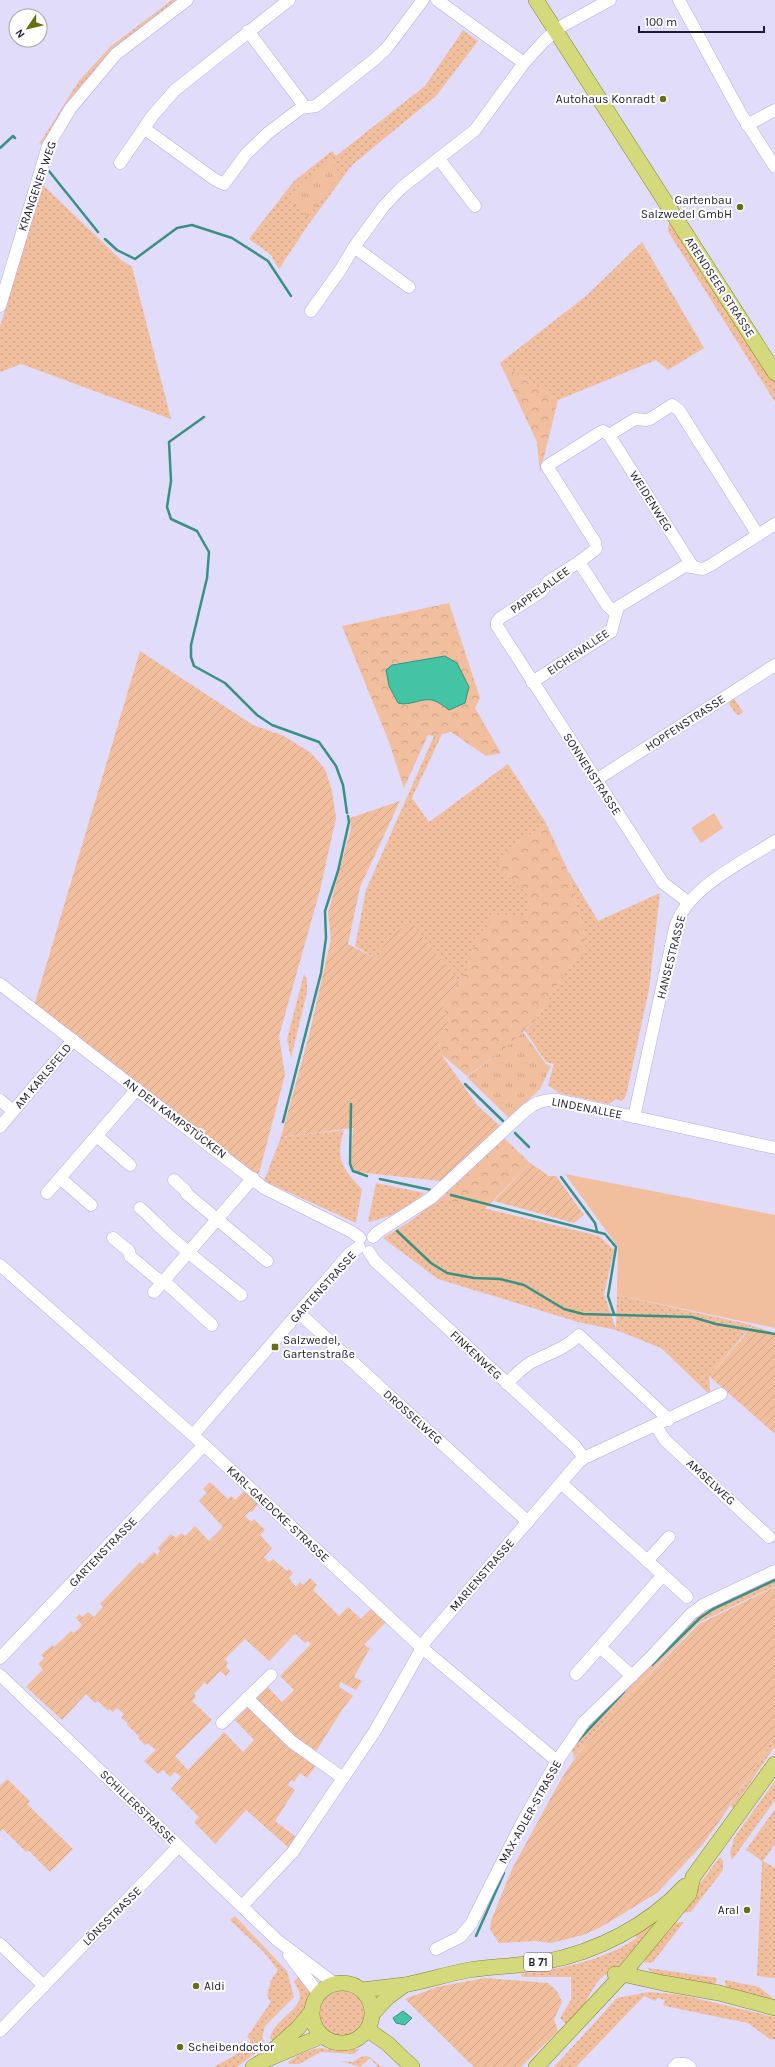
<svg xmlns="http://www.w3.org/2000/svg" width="775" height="2067" font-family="Karla,sans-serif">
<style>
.grass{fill:url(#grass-dots)}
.forest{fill:url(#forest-crowns);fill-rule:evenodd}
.park{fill:url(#park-tufts)}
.garden{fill:url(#garden-furrows)}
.pitch{fill:#f1be9e}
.water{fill:#44c4a5;stroke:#399183}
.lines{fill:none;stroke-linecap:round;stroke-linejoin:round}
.stream{stroke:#399183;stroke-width:2.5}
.minor-casing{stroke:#b7a8f0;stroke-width:13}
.major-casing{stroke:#83862a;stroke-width:16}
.minor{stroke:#fff;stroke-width:12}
.major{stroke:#d4da7c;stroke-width:15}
.poi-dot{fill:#686e13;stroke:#fff;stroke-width:1.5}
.labels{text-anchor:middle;stroke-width:4;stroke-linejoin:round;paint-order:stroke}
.shield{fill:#fff;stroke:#635e71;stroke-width:1}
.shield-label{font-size:11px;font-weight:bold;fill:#201934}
.poi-label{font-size:12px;fill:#201934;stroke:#fff;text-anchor:end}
.street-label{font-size:12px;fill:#201934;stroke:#fff}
</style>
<defs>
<pattern id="grass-dots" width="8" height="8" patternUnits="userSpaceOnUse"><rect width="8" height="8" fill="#f1be9e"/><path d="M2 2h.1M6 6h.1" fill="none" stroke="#cea389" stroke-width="1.8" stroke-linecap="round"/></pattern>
<pattern id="forest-crowns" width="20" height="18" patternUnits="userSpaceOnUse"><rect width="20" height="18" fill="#f1be9e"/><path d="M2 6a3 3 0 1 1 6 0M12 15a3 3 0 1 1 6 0" fill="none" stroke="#cea389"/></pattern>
<pattern id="park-tufts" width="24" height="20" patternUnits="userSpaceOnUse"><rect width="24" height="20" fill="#f1be9e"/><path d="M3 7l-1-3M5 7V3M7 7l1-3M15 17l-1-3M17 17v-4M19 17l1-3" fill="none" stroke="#cea389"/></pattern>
<pattern id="garden-furrows" width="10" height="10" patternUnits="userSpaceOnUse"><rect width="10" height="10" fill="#f1be9e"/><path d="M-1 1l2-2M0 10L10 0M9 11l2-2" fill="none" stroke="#cea389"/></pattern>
</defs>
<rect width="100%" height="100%" fill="#e1dcfa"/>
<g class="grass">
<path d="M172,0H183L144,25L46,143L39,144L79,81L110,47Z"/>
<path d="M463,30L478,41L436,96L352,165L308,225L279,269L270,254L249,239L294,181L332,151L336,156L425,86Z"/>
<path d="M42,184L121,260L132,267L171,419L21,364L0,372V327Z"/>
<path d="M670,218L775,380V402L669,233L668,228Z"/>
<path d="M642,242L704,348L668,370L656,360L558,400L500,363L586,296Z"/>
<path d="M733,697L743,712L740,715L736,714L729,704Z"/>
<path d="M442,734L412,798L429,822L508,764L546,823L503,854L500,868L530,897L525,918L474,947L466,972L459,981L411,923L378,960L355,946L366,890L434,736Z"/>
<path d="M567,869L598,921L660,893L649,989L626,1096L622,1101L616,1099L609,1104L559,1093L548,1085L554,1064L546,1062L525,1031L536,1020L562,977L587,944Z"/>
<path d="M304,974L307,980V992L291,1058L287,1039Z"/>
<path d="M344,1130C335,1159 342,1168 362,1189L356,1223L264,1181L281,1137Z"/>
<path d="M376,1183L424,1193C411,1209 387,1218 368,1222Z"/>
<path d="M441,1198L599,1236L614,1250L604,1294L616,1329L617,1295L752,1325L709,1376L710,1395L661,1348L616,1330L578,1322L438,1279L383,1238L409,1222Z"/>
<path d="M775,1575V1586L698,1623L611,1713L574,1758L571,1744L599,1710L701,1609Z"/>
<path d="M775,1736V1746L733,1808L730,1806Z"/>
<path d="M775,1781V1800L732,1860L730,1853L734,1838Z"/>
<path d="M775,1809V1844L763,1861L775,1868V1978L757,1976L762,1861L746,1850Z"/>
<path d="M720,1857L723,1861V1870L691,1912L682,1913L679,1911Z"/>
<path d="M666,1912L622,1970C599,1971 596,1985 585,2003C580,2011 573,2018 567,2025L560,2018L571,2000V1977H522L521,1974C561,1969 602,1961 637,1938L635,1935Z"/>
<path d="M235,1916L287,1971L294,1997L265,2026L262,2038L266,2045L237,2067H214L244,2050L251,2041L247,2037L271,2002L267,1996L271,1980L278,1970L263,1951L230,1920Z"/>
<path d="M684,1922L653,1962L645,1963L644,1958L674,1923Z"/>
<path d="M648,1968L717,1978L716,1983L713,1986L655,1976Z"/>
<path d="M300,1976C303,1980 307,1985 309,1989C317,2009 285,2030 273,2041L270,2038C273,2021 300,2010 300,1996C300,1991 296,1986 294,1981Z"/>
<path d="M725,1980L759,1987L775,2000V2003L726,1989Z"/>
<circle cx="342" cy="2013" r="22"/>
<path d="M649,1992L682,1995L775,2017V2040L770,2039L748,2023L665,2006L663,2005L665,2000L658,1998L655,2001L644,1996L576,2067H554L617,1998Z"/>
<path d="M321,2048L336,2050L360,2049L354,2054L321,2052L299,2064H289L288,2062C298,2054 309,2050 321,2048Z"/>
<path d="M366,2056L371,2058L381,2067H378L370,2058L360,2067L341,2061L353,2062L360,2057Z"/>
</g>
<g class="forest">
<path d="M500,363L558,400L540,473L537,442Z"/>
<path d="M449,603L480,698L475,708L501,753L486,756L451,732L434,736L428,735L404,788L389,742L342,626ZM445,656L434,700H420L405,705L392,664Z"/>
<path d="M546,823L567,869L587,944L562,977L536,1020L502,1051L467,1076L441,1054L438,1039L448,1023L442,1003L466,972L474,947L494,915L525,918L530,897L500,868L503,854Z"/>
<path d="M504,1138L530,1163L484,1210L441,1198Z"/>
</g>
<g class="park">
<path d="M330,160L341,175L308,217L290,201L302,182Z"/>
<path d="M523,1032L546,1064L551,1066L540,1089L509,1118L467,1077L502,1051Z"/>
</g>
<g class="garden">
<path d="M140,651L253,725L284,736L311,753L325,769L332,791L336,818L320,890L279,1036L285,1075L259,1173L254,1176L34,1006Z"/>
<path d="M400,801L360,887L348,944L378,960L386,938L411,923L459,981L442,1003L448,1023L438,1039L441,1054L477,1105L501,1127L440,1181L357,1172L351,1165L353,1128L281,1137L309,1035L331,939L328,913L351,828L350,818Z"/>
<path d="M530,1163L549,1176H556L584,1215L574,1223L494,1201Z"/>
<path d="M753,1326L775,1333V1434L709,1376Z"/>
<path d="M210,1482L228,1499L231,1496L235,1500L245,1490L259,1503L252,1512L250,1511L245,1516L251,1522L254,1519L265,1530L260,1535L272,1548L264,1557L269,1562L273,1559L287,1571L289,1569L293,1573L289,1578L296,1587L300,1582L303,1585L310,1578L317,1585L313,1590L339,1616L348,1607L361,1619L372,1608L386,1622L364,1645L370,1648L354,1677L362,1681L356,1690L341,1682L339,1687L353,1696L344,1707L313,1756L250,1700L265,1684L282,1702L294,1690L280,1676L311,1644L308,1641L305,1643L295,1634L269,1661L245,1639L225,1659L228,1663L226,1667L230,1671L226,1676L220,1671L207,1685L205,1682L194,1694L196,1697L192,1701L212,1720L175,1756L188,1770L224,1732L243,1752L254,1740L235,1720L252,1703L319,1761L307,1778L300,1773L294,1782L291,1780L288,1785L295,1790L275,1821L296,1837L289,1848L246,1810L215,1844L194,1822L199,1817L171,1789L181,1777L175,1772L170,1777L163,1770L158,1774L144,1761L156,1750L147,1743L145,1745L138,1738L139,1736L127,1725L128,1723L121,1718L124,1714L117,1708L113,1712L110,1709L108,1711L98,1701L95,1703L86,1694L62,1720L26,1687L43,1669L38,1664L44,1658L41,1655L52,1645L54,1647L71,1631L74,1633L82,1625L76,1618L79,1614L83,1617L88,1612L94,1617L103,1607L100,1604L140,1562L142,1564L154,1552L157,1555L160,1551L158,1548L171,1534L176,1538L181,1533L185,1536L195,1526L209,1541L223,1527L199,1501L207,1493L203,1489Z"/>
<path d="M775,1587V1736L721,1819L703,1844L657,1893L601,1927L583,1935L551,1943L536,1941L499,1943L490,1929L491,1921L512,1869L560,1781L577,1755L610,1714L699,1624Z"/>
<path d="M7,1779L30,1801L27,1804L73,1849L50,1872L29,1851L26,1852L3,1829L0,1832V1786Z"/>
<path d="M485,1978L548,1983L557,1991L562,2002L554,2019L558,2031L521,2067H474L405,1999L437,1987Z"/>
</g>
<g class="pitch">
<path d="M714,813L723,828L701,843L691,828Z"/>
<path d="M565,1174L775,1215V1328L617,1295L618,1247Z"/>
</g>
<g class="water">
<path d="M445,656L457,663L469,687L465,703L449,710C445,707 440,703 435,701C423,696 410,707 398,703L389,686L386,670L392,665Z"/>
<path d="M403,2011L412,2018L405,2025L396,2023L393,2018Z"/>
</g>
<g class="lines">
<g class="stream">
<path d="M0,148L13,136L15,138"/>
<path d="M49,171L98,232"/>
<path d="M105,239L117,250L135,259L177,228L192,225L232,238L268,261L291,296"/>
<path d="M204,417L169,442L171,481L167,507L171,519L197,531L209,552L207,578L191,645V657L194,666L225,683L257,715L272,725L319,742L336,766L343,785L347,813"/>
<path d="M465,1084L503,1121"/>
<path d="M351,1104L350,1164L353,1171L367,1176"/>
<path d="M283,1122L321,973L326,938L325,911L338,871L349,822L348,816"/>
<path d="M515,1133L529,1147"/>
<path d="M561,1177L595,1223L597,1231"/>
<path d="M380,1179L431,1190"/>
<path d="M451,1195L605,1234L616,1247L608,1296L614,1314"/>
<path d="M397,1231L431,1263L447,1273L474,1278L500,1279L524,1285L564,1309L583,1314L692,1317L716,1324L775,1334"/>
<path d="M652,1665L700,1618L713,1609L775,1580"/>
<path d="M576,1743L624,1692"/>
<path d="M476,1936L504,1873"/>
</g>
<defs>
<g id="minor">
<path d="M437,0L524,63L545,40L562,26L610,0"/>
<path d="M679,0L741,114L775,167"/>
<path d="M248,31L305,107"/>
<path d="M747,125L775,110"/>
<path d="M145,129L214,179L224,184L246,154L268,133L301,108L316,106L375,59L386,49L423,0"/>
<path d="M439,159L475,206"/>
<path d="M120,163L153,115L175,90L289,0"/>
<path d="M354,247L409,287"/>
<path d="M0,306L48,146L70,109L116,54L187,0"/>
<path d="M311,311L341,269L354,247L384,206L401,188L475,130L524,63"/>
<path d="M609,435L693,567"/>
<path d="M579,562L549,581L541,592L500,618L497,622V626L663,883L688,902"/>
<path d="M615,613L607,605L579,562L596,549L595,542L547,466L599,433L603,431L609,435L635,419L646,420L650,419L672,405L679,410L758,535"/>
<path d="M532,682L611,632L618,607L685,566L703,569L711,565L775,524"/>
<path d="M596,780L775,665"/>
<path d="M0,984L264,1188L352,1232L360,1238"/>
<path d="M0,1100L13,1111"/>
<path d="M634,1117L675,928C686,888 742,863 775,841"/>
<path d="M0,1127L73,1040"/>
<path d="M97,1136L130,1165"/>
<path d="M60,1178L91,1205"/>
<path d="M174,1180L185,1190L187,1194L267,1261"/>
<path d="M47,1193L137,1089"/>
<path d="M140,1208C152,1218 161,1229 173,1239C195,1259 218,1276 241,1295"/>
<path d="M373,1237L378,1232L431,1198L526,1110C536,1102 545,1099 558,1100L775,1148"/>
<path d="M113,1238L129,1251L130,1256L156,1278L165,1282L212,1325"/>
<path d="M369,1252L375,1261L575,1446L584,1458"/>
<path d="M0,1265L204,1445L421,1647L557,1761"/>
<path d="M154,1292L253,1178"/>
<path d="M299,1313L528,1522"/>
<path d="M507,1384C514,1376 521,1369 530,1363C548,1353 564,1350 579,1335L664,1415L668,1420"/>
<path d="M656,1426L665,1440L769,1537"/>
<path d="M193,1435L349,1254L359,1247"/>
<path d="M561,1483L663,1575L600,1647L632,1676"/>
<path d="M647,1561L669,1537"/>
<path d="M663,1575L687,1597"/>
<path d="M0,1658L204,1445"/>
<path d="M576,1674L600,1647"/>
<path d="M0,1675L277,1940L335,1984"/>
<path d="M247,1698L292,1742L343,1778"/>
<path d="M222,1723L271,1675"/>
<path d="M242,1906L292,1853L375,1731L427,1639L578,1463L584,1458L721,1394"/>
<path d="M0,1944L44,1986"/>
<path d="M436,1949L460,1937L471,1924L523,1821L557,1761L584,1722L648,1660L691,1614L703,1605L775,1571"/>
<path d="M289,1955L319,1994"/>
<path d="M0,2031L179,1846"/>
<path d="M674,2067L677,2064H685L690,2067"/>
</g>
<g id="major">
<path d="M536,0L775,373"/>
<path d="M615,1974L627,1975L663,1983L719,1993L775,2008"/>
<circle cx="342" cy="2013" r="30"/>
<path d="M362,1990C376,1988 390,1987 404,1985C426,1981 447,1974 469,1970C494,1966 519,1966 544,1962C597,1952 649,1925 685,1886"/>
<path d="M373,2013L388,1997L403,1986"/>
<path d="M368,2030L388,2044L412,2067"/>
<path d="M269,2054L298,2028L312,2011"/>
<path d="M253,2067L263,2061L322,2036"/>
<path d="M536,2067L623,1974L689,1894L693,1877L775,1764"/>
</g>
</defs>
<use href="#minor" class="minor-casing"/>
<use href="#major" class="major-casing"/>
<use href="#minor" class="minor"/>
<use href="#major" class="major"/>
</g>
<g class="poi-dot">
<circle cx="663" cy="99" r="4"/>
<circle cx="740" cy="207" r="4"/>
<rect x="271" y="1343" width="8" height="8" rx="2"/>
<circle cx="747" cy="1910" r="4"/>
<circle cx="196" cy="1986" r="4"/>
<circle cx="180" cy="2047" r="4"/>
</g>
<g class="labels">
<rect class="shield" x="524" y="1953" width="28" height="18" rx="3"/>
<g class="shield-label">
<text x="538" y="1966">B 71</text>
</g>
<g class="poi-label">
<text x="655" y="103">Autohaus Konradt</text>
<text x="732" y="204">Gartenbau<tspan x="732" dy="14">Salzwedel GmbH</tspan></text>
<text x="283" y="1344" text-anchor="start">Salzwedel,<tspan x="283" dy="14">Gartenstraße</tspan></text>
<text x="739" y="1914">Aral</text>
<text x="204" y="1990" text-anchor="start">Aldi</text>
<text x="188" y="2051" text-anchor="start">Scheibendoctor</text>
</g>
<g class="street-label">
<text transform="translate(37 186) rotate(-71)" y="4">KRANGENER WEG</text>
<text transform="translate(720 287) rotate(57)" y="4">ARENDSEER STRASSE</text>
<text transform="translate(651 501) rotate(58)" y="4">WEIDENWEG</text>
<text transform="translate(540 590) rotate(-36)" y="4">PAPPELALLEE</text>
<text transform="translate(578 652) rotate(-34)" y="4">EICHENALLEE</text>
<text transform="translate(685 723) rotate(-33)" y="4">HOPFENSTRASSE</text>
<text transform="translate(592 774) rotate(57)" y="4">SONNENSTRASSE</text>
<text transform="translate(671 957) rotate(-76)" y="4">HANSESTRASSE</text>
<text transform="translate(43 1076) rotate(-50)" y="4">AM KARLSFELD</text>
<text transform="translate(587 1108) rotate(11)" y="4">LINDENALLEE</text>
<text transform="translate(175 1118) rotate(37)" y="4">AN DEN KAMPSTÜCKEN</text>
<text transform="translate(323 1287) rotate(-48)" y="4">GARTENSTRASSE</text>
<text transform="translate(476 1355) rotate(43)" y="4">FINKENWEG</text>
<text transform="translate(413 1417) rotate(42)" y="4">DROSSELWEG</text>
<text transform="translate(711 1482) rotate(43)" y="4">AMSELWEG</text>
<text transform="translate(278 1514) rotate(43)" y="4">KARL-GAEDCKE-STRASSE</text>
<text transform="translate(103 1552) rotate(-46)" y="4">GARTENSTRASSE</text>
<text transform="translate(482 1575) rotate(-49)" y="4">MARIENSTRASSE</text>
<text transform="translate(138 1807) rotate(44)" y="4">SCHILLERSTRASSE</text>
<text transform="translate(530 1812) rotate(-61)" y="4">MAX-ADLER-STRASSE</text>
<text transform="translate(112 1916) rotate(-45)" y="4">LÖNSSTRASSE</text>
</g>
</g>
<g transform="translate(28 28) rotate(235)"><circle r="19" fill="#ffffff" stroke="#a6a3ae"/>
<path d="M0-3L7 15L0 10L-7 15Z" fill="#686e13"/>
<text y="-6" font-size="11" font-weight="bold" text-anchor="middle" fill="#201934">N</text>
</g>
<path d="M639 26v6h125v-6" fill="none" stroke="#201934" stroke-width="2"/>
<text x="645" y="26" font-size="12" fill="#201934" stroke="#ffffff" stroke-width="3" paint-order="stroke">100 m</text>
</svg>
